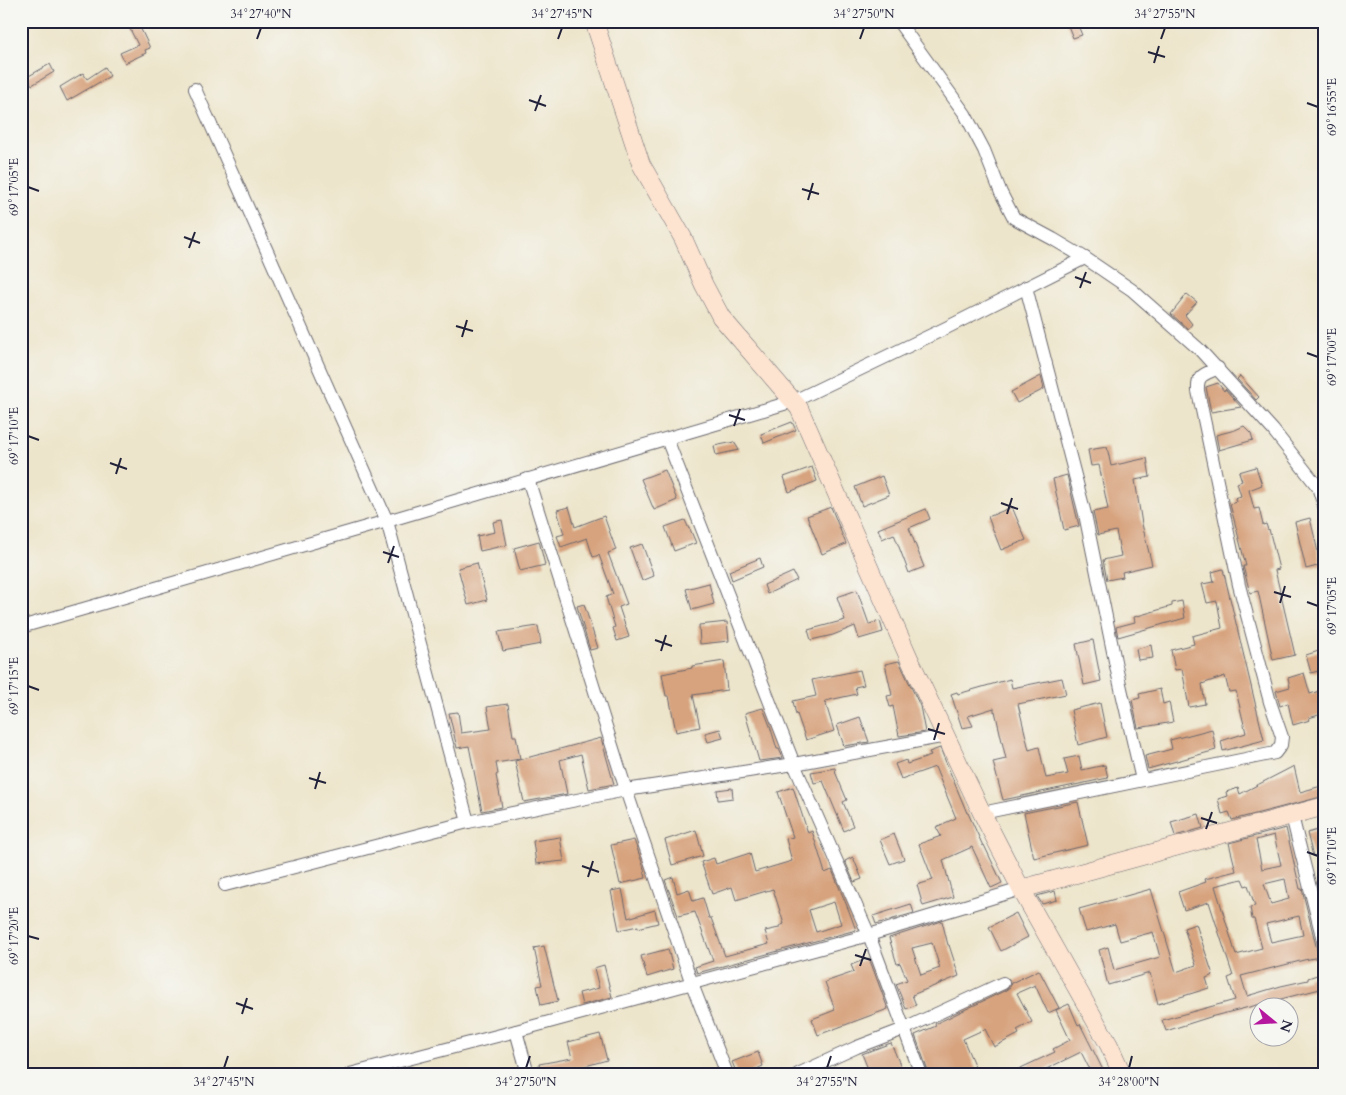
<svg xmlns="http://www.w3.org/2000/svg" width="1346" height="1095" font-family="Cardo,serif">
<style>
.building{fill:#d7a37e;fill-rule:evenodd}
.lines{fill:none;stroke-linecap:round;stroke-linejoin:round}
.street-casing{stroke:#69666d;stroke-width:14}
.secondary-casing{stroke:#69666d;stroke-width:19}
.street{stroke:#fff;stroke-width:12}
.secondary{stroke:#fde4d1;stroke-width:18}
.ticks{fill:none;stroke:#22223b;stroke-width:2}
.neatline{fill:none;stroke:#22223b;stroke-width:2}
.ticks-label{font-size:12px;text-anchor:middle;fill:#22223b}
</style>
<rect width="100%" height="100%" fill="#f6f6f2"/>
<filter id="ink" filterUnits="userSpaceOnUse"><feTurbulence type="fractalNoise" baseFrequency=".02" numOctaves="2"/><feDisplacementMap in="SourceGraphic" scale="10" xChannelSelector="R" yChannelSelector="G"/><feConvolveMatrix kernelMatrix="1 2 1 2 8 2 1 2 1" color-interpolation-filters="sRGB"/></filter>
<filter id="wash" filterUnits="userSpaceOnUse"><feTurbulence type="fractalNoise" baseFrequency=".0096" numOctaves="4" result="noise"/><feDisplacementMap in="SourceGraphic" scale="20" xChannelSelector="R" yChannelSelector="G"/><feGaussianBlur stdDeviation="1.12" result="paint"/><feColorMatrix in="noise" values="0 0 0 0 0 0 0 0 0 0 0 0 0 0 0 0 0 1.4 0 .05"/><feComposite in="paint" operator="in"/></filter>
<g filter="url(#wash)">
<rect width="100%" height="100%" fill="#ede5cb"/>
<g id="blocks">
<g class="building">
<path d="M126,21H137L150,48L145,50L146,53L125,63L120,53L138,45Z"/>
<path d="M1066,21H1076L1082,35L1073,38Z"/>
<path d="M50,64L54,72L32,85L27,77Z"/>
<path d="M105,67L110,76L67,101L60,87L83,73L87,79Z"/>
<path d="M1187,294L1197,302L1185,315L1192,324L1188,329L1171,314Z"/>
<path d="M1041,376L1044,389L1017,403L1011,392Z"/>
<path d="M1240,376L1259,397L1256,400L1237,379Z"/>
<path d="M1218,383L1224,391L1225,389L1241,407L1211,412L1206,387Z"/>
<path d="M792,422L796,430L764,443L761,434Z"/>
<path d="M1244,426L1251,433L1253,440L1219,450L1216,435L1235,430Z"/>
<path d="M734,442L739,450L716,455L714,446Z"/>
<path d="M1107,447L1111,466L1147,458L1150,477L1135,480L1142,524L1152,565L1122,572L1123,577L1107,580L1103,560L1121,556L1116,531L1098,535L1093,512L1108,509L1099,465L1091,466L1088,450Z"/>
<path d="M812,467L817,481L789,492L784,477Z"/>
<path d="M1256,467L1262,485L1249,490L1254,509L1259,508L1263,525L1266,524L1268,530L1269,529L1279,569L1275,570L1295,655L1273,660L1258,591L1250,593L1243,566H1246L1230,504L1236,502L1235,498L1241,496L1237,483L1242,481L1239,472Z"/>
<path d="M665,470L677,500L654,510L641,479Z"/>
<path d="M1067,475L1079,526L1064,530L1053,479Z"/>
<path d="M882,476L889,495L862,506L855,487Z"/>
<path d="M569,507L575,527L604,516L616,550L608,553L627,604L619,607L629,637L617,641L613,628L615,627L606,597L613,594L599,555L593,557L587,538L561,547L557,536L564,534L557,510Z"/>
<path d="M831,507L846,544L822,554L807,516Z"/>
<path d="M1012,507L1026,540L1001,550L988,517Z"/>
<path d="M926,509L930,519L909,528L924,567L909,573L894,534L882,539L878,529Z"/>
<path d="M1310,518L1321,565L1306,569L1295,522Z"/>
<path d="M502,520L507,545L480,551L477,536L495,532L493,522Z"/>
<path d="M685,520L689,529H690L696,543L674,551L665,527Z"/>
<path d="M539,541L545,565L520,571L514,548Z"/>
<path d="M642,544L654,576L642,581L630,548Z"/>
<path d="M760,558L763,567L732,580L729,571Z"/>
<path d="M477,563L487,600L468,605L458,568Z"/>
<path d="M1223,569L1264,740L1223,751L1221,741L1246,733L1236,691L1229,692L1225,676L1202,684L1205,704L1189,707L1182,669L1175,670L1171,650L1194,644L1192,636L1222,628L1217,601L1207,603L1202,584L1214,582L1212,572Z"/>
<path d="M793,572L797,580L767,594L764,585Z"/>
<path d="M709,583L714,604L692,610L686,589Z"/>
<path d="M857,590L869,624L880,621L883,632L859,639L855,626L833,635L811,640L808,630L845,620L837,597Z"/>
<path d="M1182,601L1185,618L1118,637L1116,627L1135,622L1134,617L1172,606V603Z"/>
<path d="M584,604L598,648L590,650L577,606Z"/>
<path d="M727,622L729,641L700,644L699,625Z"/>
<path d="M538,626L541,644L503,651L498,632Z"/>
<path d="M1093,640L1101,681L1084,685L1076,644Z"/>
<path d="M1151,645L1153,658L1138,660L1136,649Z"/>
<path d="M1325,649V669L1311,673L1306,655Z"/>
<path d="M724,661L727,690L693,695L700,727L676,732L669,696H666L662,674L692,668V666Z"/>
<path d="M899,661L920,706L925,732L899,736L893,706L890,707L887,696L892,695L885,664Z"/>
<path d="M860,670L864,685L855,687L857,694L825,701L834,731L806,740L797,714L796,715L793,701L816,696L812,680Z"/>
<path d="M1304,673L1310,694L1325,689V713L1309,718L1310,720L1293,725L1288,703L1280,706L1276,691L1290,687L1288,678Z"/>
<path d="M1062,678L1066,694L1018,704L1029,750L1039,747L1046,778L1068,774L1064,759L1079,756L1082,770L1105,765L1108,778L1003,800L993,762L1006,759L995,711L994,712V708L968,716L973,726L962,728L951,694L957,692L958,694L1010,679L1012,688Z"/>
<path d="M1160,689L1163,704L1169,702L1173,722L1138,728L1132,700L1140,698L1139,694Z"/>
<path d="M1100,703L1107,737L1078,745L1071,710Z"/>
<path d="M508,704L513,736H516L520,759L496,763L498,774L496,775L502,807L482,811L469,746L457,748L449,713L458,712L461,733L491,729L487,707Z"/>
<path d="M763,708L770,726L777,749H779L783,758L759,761L745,713Z"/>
<path d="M860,717L869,742L844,746L837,725Z"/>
<path d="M720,729L723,738L708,742L705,733Z"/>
<path d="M1212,729L1216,750L1148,769L1145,756L1172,749L1170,740Z"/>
<path d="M601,738L614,784L589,789L581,754L560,760L567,794L524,802L515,761Z"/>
<path d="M940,748L967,813H968L983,846L984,845L1002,883L991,888L972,847L943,860L953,897L923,906L917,885L933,880L919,844L941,836L936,827L956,818L935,767L901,779L895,764L906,760L907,764L931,756L929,752Z"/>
<path d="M1294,766L1300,792L1325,785V796L1232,820L1229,812L1222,814L1218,799L1227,796L1226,792L1238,788L1240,794Z"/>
<path d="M835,768L836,774L847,800L843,802L853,826L844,831L823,781L814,783L811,772Z"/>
<path d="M793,787L808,833L812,831L825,873L832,870L849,911L856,930L697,973L695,967L713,961L695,912L678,916L665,880L673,877L677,893L689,889L693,901L703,898L709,918H711L725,956L769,944L765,931L779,928V926L784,924L773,889L736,900L732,887L712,894L701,862L714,858L716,864L750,853L755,872L792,861L786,839L793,837L778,792ZM834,902L841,924L816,932L809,910Z"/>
<path d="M732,788L733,798L718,800L717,790Z"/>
<path d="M1078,802L1088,845L1034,858L1024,813Z"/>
<path d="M1199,814L1203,828L1175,836L1171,822Z"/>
<path d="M1286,828L1300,889H1302L1317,950L1320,954L1325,956L1304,960L1241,976L1247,996L1281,986L1308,980V978L1320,974L1324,988L1210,1017L1166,1031L1162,1020L1235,1000L1228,978L1233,976L1209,902L1184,910L1178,892L1206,882L1205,879L1236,871L1229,843ZM1274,835L1281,865L1262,869L1256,840ZM1242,879L1245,886L1248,885L1255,906L1250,907L1252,919H1254L1262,948L1236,955L1215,886ZM1285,879L1289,899L1271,904L1264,884ZM1299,916L1303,935L1271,942L1266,924Z"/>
<path d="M1325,828V853L1313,856L1307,833Z"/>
<path d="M696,830L703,856L672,865L665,840Z"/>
<path d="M894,834L904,859L890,864L880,840Z"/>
<path d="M560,837L564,861L536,864L533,841Z"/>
<path d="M634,840L643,865L646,878L620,884L611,845Z"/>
<path d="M853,857L862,879L854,882L845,861Z"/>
<path d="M1325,882V914L1317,884Z"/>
<path d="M622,889L628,918L655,910L658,923L638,928V926L619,930L611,891Z"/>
<path d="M1151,889L1176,972L1196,965L1184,928L1196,924L1213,975L1206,978L1209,988L1158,1004L1150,973L1108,985L1099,950L1108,947L1114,970L1160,957L1153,932L1120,941L1115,924L1086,932L1079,909Z"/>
<path d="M1055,891L1057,900L1042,904L1037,896Z"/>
<path d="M911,904L914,913L876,924L873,916Z"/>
<path d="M1016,913L1028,937L1001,951L989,927Z"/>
<path d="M942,921L948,945H949L959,976L912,995L916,1005L906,1009L896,984L907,980L900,963L897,964L889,938ZM932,943L940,968L921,975L912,948Z"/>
<path d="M544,946L558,1001L541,1005L537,986L542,985L534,948Z"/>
<path d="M668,949L673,969L647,977L641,956Z"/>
<path d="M869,958L888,1009L818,1035L812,1019L835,1010L825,982L854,972L851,965Z"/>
<path d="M604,965L612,997L582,1005L579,993L599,988L594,968Z"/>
<path d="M1039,970L1059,1008L1048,1013L1035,985L1017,993L1032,1022L1017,1030L1019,1034L994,1047L985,1029L963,1039L978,1074H929L915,1035L936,1026L935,1024L1006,990L1010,987L1011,983Z"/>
<path d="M1069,1004L1078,1025L1080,1024L1105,1074H1092L1081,1052L1036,1074H1008L1055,1052L1053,1049L1070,1040L1056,1010Z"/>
<path d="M600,1034L607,1060L571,1070L554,1074H541L539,1064L572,1058L568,1042Z"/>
<path d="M891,1043L904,1074H870L862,1054Z"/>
<path d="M758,1052L763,1066L746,1074H737L732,1062Z"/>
</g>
</g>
</g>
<g filter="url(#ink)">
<use href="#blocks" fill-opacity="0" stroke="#69666d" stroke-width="1"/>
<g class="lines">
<defs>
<g id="street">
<path d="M898,21L965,114L984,150L1001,193L1014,218L1053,239L1085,258L1132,290L1200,350L1273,430L1318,487L1325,509"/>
<path d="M195,89L387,521L468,822"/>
<path d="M1026,287L1085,514L1117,671L1142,780"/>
<path d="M667,439L794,764L869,935L921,1074"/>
<path d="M528,479L626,790L692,984L727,1074"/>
<path d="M21,627L387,521L794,401L946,328L1085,258"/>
<path d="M982,813L1275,753L1281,745L1282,737L1270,702L1239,585L1198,391C1197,374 1204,375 1218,368"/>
<path d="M1292,816L1325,948"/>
<path d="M225,885L468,822L626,790L794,764L946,736"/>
<path d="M516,1031L528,1074"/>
<path d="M350,1074L516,1031L869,935L1021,889"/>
<path d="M798,1074L857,1047L904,1029L1003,983"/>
</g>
<g id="secondary">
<path d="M594,21L641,164L683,238L704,285L721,317L799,408L909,658L982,813L1021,889L1109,1045L1122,1074"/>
<path d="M1021,889L1325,806"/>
</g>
</defs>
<use href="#street" class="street-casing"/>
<use href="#secondary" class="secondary-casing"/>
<use href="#street" class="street"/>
<use href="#secondary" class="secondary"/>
</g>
</g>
<path class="ticks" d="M257,39L261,28M558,39L562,28M860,39L864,28M1161,39L1165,28M1148,52L1165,57M1154,63L1159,46M529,100L546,106M1307,103L1318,107M535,111L541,95M28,187L39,191M802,189L819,194M808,200L813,183M184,237L200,243M189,248L195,232M1075,277L1091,283M1080,288L1086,272M456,326L473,331M462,337L467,320M1307,353L1318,357M729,415L745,420M734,426L740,409M28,436L39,440M110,463L127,469M116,474L121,458M1001,503L1018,509M1007,514L1012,498M383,552L399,557M388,563L394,546M1274,592L1291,597M1307,602L1318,606M1280,603L1285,586M655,640L672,646M661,651L666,635M28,686L39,690M928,729L945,734M934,740L939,723M309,778L326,783M315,789L320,772M1201,818L1217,823M1206,829L1212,812M1307,852L1318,856M582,866L599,872M588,877L593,861M28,936L39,939M855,955L871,960M860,966L866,949M236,1003L253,1009M242,1014L247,998M224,1068L228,1056M526,1068L530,1056M827,1068L831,1056M1129,1068L1132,1056"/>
<rect width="1346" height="1095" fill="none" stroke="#f6f6f2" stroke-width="55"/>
<g transform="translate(1274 1022) rotate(108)"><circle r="24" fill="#f6f6f2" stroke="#a1a1a9"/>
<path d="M0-4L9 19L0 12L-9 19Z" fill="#b5179e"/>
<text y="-8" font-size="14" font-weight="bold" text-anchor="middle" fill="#22223b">N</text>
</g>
<rect x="28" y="28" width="1290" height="1040" class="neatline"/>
<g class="ticks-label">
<text x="261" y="18">34°27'40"N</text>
<text x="562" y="18">34°27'45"N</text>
<text x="864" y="18">34°27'50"N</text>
<text x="1165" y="18">34°27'55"N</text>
<text transform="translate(1332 107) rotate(-90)" y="4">69°16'55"E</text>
<text transform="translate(14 187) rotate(-90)" y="4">69°17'05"E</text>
<text transform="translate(1332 357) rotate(-90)" y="4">69°17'00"E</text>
<text transform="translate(14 436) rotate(-90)" y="4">69°17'10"E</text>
<text transform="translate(1332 606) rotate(-90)" y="4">69°17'05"E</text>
<text transform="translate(14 686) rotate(-90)" y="4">69°17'15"E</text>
<text transform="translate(1332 856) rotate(-90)" y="4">69°17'10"E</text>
<text transform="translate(14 936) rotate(-90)" y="4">69°17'20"E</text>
<text x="224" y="1086">34°27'45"N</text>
<text x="526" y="1086">34°27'50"N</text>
<text x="827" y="1086">34°27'55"N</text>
<text x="1129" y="1086">34°28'00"N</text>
</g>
</svg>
